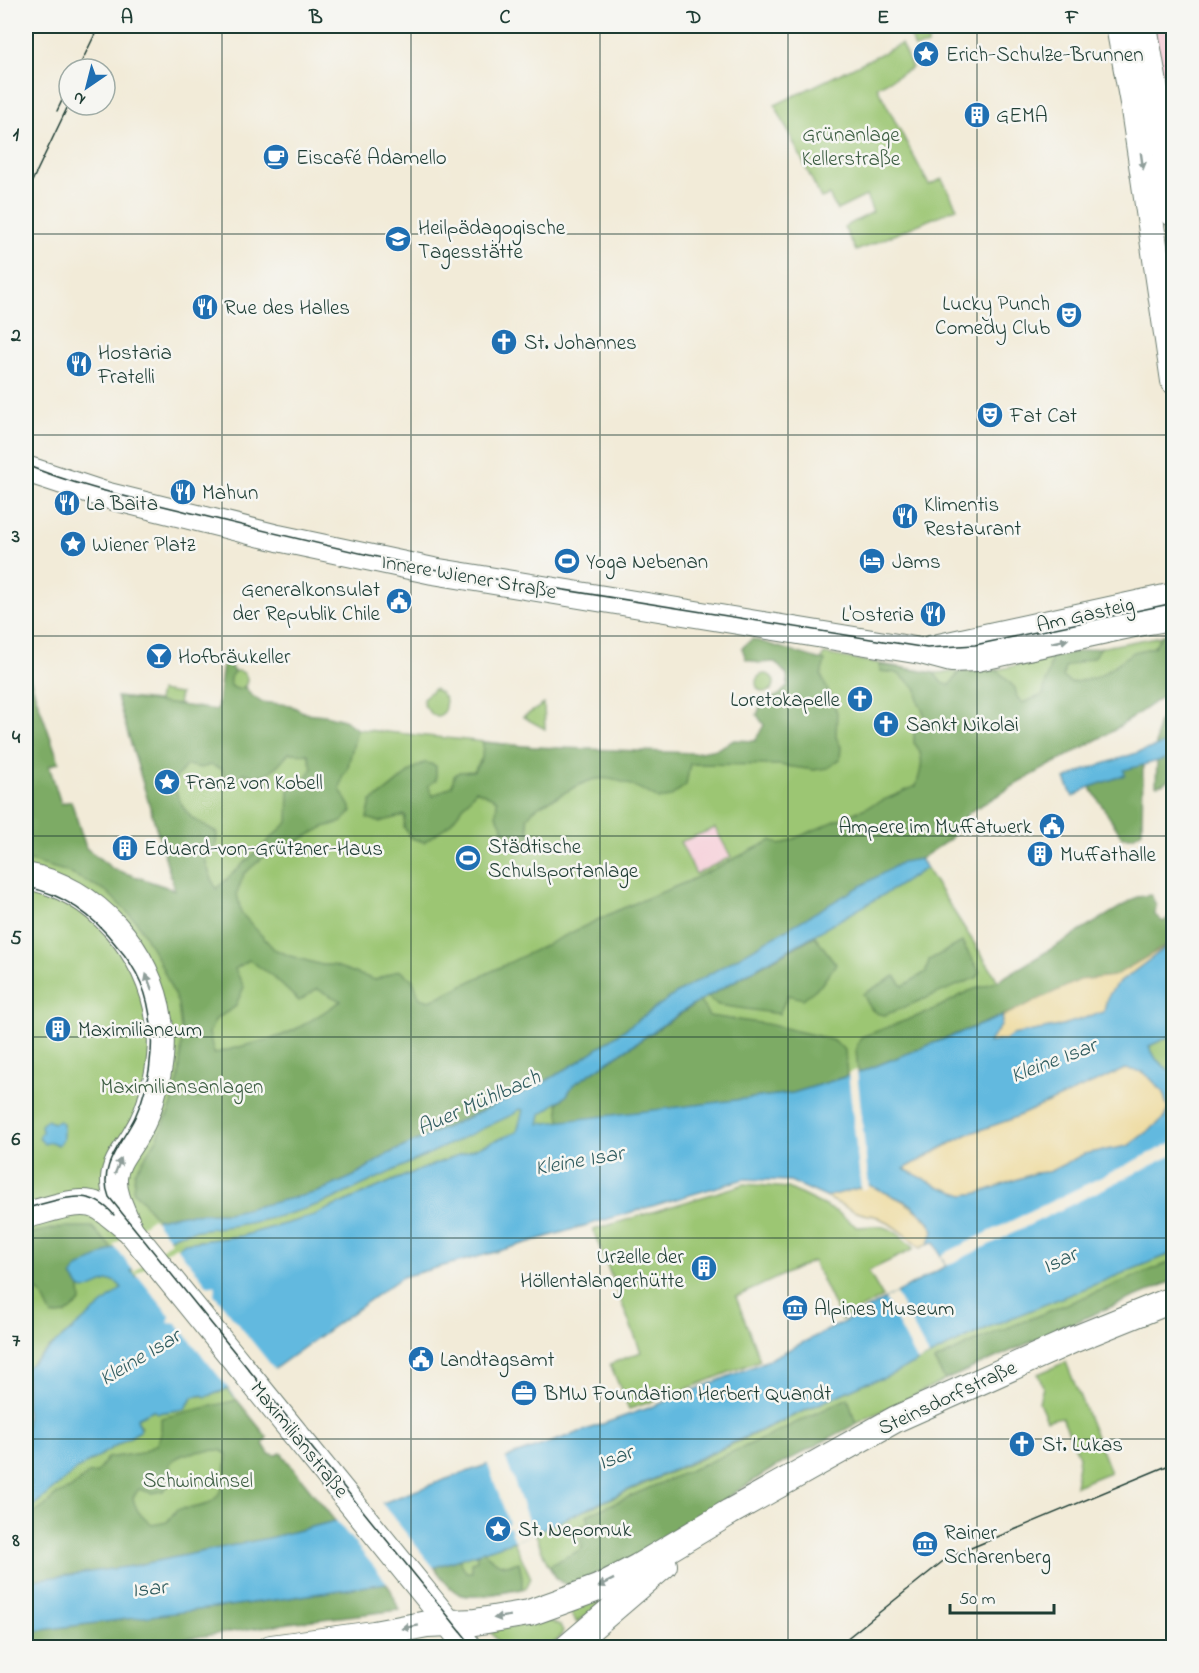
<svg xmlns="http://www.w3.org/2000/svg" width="1199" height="1673" font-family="'Indie Flower',sans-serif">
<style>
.built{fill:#f6cfd9}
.green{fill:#9cc673;stroke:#5e8254;stroke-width:1.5;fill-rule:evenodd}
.forest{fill:#7dab65;stroke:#4e744c;stroke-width:1.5;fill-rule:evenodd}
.sand{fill:#eeda9e;stroke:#868c69;stroke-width:1.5}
.water{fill:#62b9df;stroke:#407b8a;stroke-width:1.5;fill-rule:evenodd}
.pier{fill:#f2ebd8}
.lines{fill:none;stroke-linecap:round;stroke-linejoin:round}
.major-casing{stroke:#697a6d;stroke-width:28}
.major{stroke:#fff;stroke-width:26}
.tram{stroke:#1f3d34;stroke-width:1.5}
.oneway{fill:#8f9e9a}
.grid{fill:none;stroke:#1f3d34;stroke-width:1.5;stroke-opacity:0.55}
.labels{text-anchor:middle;stroke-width:5;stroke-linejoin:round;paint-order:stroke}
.poi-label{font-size:21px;fill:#1f3d34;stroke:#f6f6f2;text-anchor:start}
.park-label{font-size:21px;fill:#3e5f44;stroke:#f6f6f2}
.street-label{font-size:21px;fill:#1f3d34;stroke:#f6f6f2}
.water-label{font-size:22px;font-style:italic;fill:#305c5f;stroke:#f6f6f2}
.neatline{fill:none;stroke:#1f3d34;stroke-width:2}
.grid-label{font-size:20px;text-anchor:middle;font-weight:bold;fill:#1f3d34}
</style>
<rect width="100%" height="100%" fill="#f6f6f2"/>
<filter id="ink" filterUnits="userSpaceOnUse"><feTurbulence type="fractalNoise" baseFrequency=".0167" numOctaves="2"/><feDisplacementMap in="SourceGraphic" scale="12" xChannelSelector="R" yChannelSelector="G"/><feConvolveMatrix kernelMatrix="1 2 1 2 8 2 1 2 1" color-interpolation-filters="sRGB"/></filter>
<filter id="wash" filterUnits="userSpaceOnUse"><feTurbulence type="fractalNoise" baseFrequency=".008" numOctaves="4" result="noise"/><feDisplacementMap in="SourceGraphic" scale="24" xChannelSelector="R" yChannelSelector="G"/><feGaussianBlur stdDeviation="1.35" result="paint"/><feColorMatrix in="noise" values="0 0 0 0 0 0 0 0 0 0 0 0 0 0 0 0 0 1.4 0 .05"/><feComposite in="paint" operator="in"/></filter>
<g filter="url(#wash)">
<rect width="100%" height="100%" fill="#f2ebd8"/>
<g class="built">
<path d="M1148,26H1173V240L1149,33Z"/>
<path d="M715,828L731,857L696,874L679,842Z"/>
</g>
<g class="green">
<path d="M906,26H929L928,45L915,48Z"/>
<path d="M901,44L912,68L877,87L929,185L942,179L957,208L856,251L844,227L873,212L866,196L837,210L829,195L821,198L775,105Z"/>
<path d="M1173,634V689L1114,730L1023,780L968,813L950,839L920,859L992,971L1015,1011L858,1073L793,1093L541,1124L397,1179L310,1217L241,1236L185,1243L51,1346L26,1368V668L59,762L49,766L61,804L71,801L86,848L113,869L175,890L117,697L158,701L160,691L180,694L178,704L187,707L357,729L534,747L695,758L789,755L824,654L934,673L959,672L997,670L1051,657ZM715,828L731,857L696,874L680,842Z"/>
<circle cx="238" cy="680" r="9"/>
<circle cx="765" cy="683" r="9"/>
<path d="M434,689L441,693L446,700L444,712L439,716L432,715L424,705L423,698Z"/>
<path d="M544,704L545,729L523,717Z"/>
<path d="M1173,1035V1074L1156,1059L1149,1046Z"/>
<path d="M745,1184L788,1188L837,1212L857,1227C890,1225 890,1226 914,1249L868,1271L883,1297L841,1320L813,1261L736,1297L760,1360L669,1396L629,1409L610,1364L641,1352L593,1230Z"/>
<path d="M1173,1253V1281L1103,1310L945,1380L837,1433L770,1470L631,1559L569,1585C550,1582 542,1549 535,1532L694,1462L865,1383L884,1378L991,1326Z"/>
<path d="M1066,1362L1110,1472L1075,1486L1079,1456L1062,1417L1047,1420L1039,1402L1043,1387L1038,1374Z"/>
<path d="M228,1389L267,1437L263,1444L269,1454L277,1455L281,1453L335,1521L26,1581V1512L76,1470L140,1431L141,1427L136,1418L153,1409L158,1413L185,1409L193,1397L219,1393Z"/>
<path d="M514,1541L531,1578L526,1588C512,1591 473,1600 460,1594C449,1589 441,1576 434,1567Z"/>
<path d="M601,1597L604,1601L577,1623L568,1608Z"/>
<path d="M549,1621L560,1625L563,1631C556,1654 522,1647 503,1648L489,1630Z"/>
</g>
<g class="forest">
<path d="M1174,634L1173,689L1114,730L1023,780L968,813L950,839L920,859L902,863L677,993L578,1062L541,1084L388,1154L354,1176L318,1192L228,1213L184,1214L157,1219L133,1190L135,1172L157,1139L172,1105L179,1077L182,1038L178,1004L162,967L137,922L106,891L65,871L26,860V668L59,762L49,766L61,804L71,801L86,848L113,869L175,890L117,697L217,710L223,664L228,662L234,672C224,681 233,694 245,687L250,694L261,702L290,705L305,713L325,715L344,720L357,729L347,771L343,775L340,789L352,811L342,822L324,827L289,846L269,852L244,874L237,893L241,913L274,949L290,956L322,965H333L375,980L399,970L412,979L420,998L430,1001L616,911L689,881L772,840L780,845L916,786C921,771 926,756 914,743V732L925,716L918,701L917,689L897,673L880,671L879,665L934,673L942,683L950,685L959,672L997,670L1015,688L1017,697L1022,703L1043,695C1045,681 1050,671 1051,657L1101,647L1094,657L1065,667L1063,677L1071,683L1098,677L1134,652L1154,647L1162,635ZM289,753L308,754L312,768L304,780L289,789L288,822L216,889L207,867L205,857L216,846L217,833C209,827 197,822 191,817C181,807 176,794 173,781L187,765L201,768L211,765L222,769L226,781H237L243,773C268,781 273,770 289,753ZM249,960L271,975L299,1001L317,989L341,1001C320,1014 298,1031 274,1038C254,1044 235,1047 214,1054L209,1033L216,1019L235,1007L244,987L235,969Z"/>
<path d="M752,639L825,661L821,675L837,712L836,737L841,747L840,759L828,768L814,770L779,765L690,764L686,785L670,797L658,799C643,789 615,776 596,779C582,782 569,790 557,797C543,804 536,805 527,818L530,837L519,846L508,837L496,815L497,800L476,790L450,824L424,842L411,838L404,827L405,815L380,822L367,818L371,801C388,794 414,763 426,763C430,763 433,765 436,766V780L428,786L433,796L452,786L454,776L459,772L474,771L482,758L483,742L534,747L694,753L717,749L734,740L755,741L764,725L757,715L761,704L779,695L788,686L787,675L775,662L758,663L746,659L742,648Z"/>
<path d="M1173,705V741L1156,747C1156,726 1157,719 1173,705Z"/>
<path d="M1173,757V777L1162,784L1156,785L1157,761Z"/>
<path d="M1143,764L1142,831L1133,837H1122L1090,787L1124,775L1123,770Z"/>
<path d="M1151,895L1156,905L1155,915L1163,922L1173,914V942L1114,976L1080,980L1014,1011L858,1073L856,1049L861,1037L931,1011L969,991L998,981L1137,897Z"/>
<path d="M815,936L836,964L821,985L803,999L788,995L779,1014L718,1005L707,997Z"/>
<path d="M962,942L979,971L978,977L885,1015C870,1014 870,1006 863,994L895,976L903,986L926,972L929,960Z"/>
<path d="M700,1001L709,1016L767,1024L818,1036L834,1041L845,1050L847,1076L793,1093L560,1122L558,1103L567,1095L573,1085Z"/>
<path d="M64,1227H92L113,1249L72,1276L80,1288L81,1302L66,1314L52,1316L42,1295L26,1283V1234Z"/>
<path d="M1173,1261V1281L1103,1310L945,1380L934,1361L980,1339Z"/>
<path d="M848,1398L856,1424L770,1470L631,1559L569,1585C557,1583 555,1576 550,1565L582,1549L579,1527L589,1523L587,1515L762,1439Z"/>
<path d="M237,1400L267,1437L263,1444L269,1454L277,1455L281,1453L335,1521L273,1537L133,1566L26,1581V1519L45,1506L56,1495L70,1489L88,1474L97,1473L107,1458L141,1453L157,1444L161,1433V1418ZM220,1450L227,1454C226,1461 226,1467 225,1474C221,1505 204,1508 177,1509L167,1522L152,1525C142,1517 135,1510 133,1497L139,1489L152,1493L163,1491L173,1481L175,1476L169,1465C178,1451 204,1451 220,1450Z"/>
<path d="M483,1551C496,1562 501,1569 519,1562L522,1578V1589C508,1591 472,1600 460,1594C449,1589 441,1576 434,1567L459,1559L466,1572H472V1562L477,1560V1553Z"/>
<path d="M386,1583L391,1590L399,1610L297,1622L124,1648L26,1647V1632L282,1599Z"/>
</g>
<g class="sand">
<path d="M1173,942L1115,986L1107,998L1104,1012L1060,1026L1013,1035L1005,1040L987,1043L1001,1026L1003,1016L1080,980L1114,976Z"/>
<path d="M1125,1069L1143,1072L1151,1079L1163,1092L1168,1109L1165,1118L1128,1146L1084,1154L1049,1172L1035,1173L979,1193L964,1195L940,1187L904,1169L968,1134L1009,1120Z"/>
<path d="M869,1185C895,1197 918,1205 934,1230L928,1244L920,1248C907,1236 894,1225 878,1217C872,1215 866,1215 860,1213C848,1209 837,1203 826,1197Z"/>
</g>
<g class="water">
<path d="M1173,741V757L1124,770L1125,775L1087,788L1073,797L1065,779L1085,770Z"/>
<path d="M920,859L926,868L895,888L691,1006L573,1085L567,1095L541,1114L539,1124L793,1093L858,1073L1003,1016L1001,1026L988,1043L1005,1040L1012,1035L1060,1026L1104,1012L1107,998L1115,986L1173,942V1035L1149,1046L1156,1059L1173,1074V1253L991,1326L884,1378L865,1383L540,1530L514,1541L386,1583L282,1599L26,1632V1581L133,1566L273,1537L335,1521L441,1481L662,1403L762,1363L842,1323L946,1266L934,1242L928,1244L934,1230L926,1218L909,1203L869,1185L826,1197L790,1181L744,1179L492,1253L402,1277L235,1397L228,1389L206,1397L202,1395L193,1397L185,1409L157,1413L153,1410L137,1418L140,1431L76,1470L26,1512V1368L122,1288C111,1272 99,1287 84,1290L80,1288L72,1276L76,1269L113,1249L157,1219L184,1214L228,1213L318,1192L354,1176L388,1154L541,1084L578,1062L677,993L902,862ZM1125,1069L1143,1072L1151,1079L1163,1092L1168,1109L1165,1118L1128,1146L1084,1154L1049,1172L1035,1173L979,1193L964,1195L940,1187L904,1169L939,1149L968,1134L1009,1120ZM519,1109L523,1110L517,1132L397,1179L310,1217L241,1236L185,1243L137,1277L131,1271C142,1259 158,1243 174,1236C193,1228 216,1229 237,1225C269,1220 301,1211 331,1200L514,1114Z"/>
<path d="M47,1120L53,1123L60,1121L63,1124V1140L58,1145L51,1142L44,1144L39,1138L42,1132L41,1125Z"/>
</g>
<g class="pier">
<path d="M857,1070L869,1188L861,1190L848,1073Z"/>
<path d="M1173,1142V1155L946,1266L941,1255Z"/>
<path d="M153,1218L171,1241L135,1271L137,1273L176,1246L207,1285L216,1286L214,1294L276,1371L237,1399L177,1324L168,1323L170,1316L113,1245Z"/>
<path d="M896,1293L929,1356L918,1362L885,1299Z"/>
<path d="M505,1456L533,1534L515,1541L510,1527L498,1531L496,1528L509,1523L487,1462Z"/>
<path d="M380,1501L435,1569L389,1585L334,1518Z"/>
</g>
</g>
<g filter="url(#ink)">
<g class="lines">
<defs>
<g id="major">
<path d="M1119,26L1133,103L1174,381"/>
<path d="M1144,26L1166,153L1174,214"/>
<path d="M26,469L105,495L278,538L433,571L921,651L951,659L977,658L1143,622L1174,617"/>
<path d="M930,649L1174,596"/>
<path d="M26,876C95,888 150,952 159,1020C163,1043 160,1070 153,1092C150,1107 144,1121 136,1134C128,1149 115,1161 114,1178C113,1196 124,1214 130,1230"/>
<path d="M26,1215C47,1211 79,1196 100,1207C111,1214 120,1223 130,1230L469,1648"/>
<path d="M271,1648L374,1634L427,1624L475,1622L529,1613L557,1603L598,1588L638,1567L730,1512L896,1419L1075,1339L1174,1299"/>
<path d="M567,1648L664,1565"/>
</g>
</defs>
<use href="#major" class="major-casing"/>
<use href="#major" class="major"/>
<g class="tram">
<path d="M78,69L99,26"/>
<path d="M57,111L69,86"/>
<path d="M26,194L69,104"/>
<path d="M26,465C79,487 136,499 192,513C273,533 352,552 433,569L927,648L975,645L1174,603"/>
<path d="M26,887C62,893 94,916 116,945C126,956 135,969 141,983C158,1023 153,1079 135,1117C123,1142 97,1167 109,1197L474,1648"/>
<path d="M26,1208C59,1201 87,1184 114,1215"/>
<path d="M835,1648L947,1558L1174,1463"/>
</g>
</g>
<defs><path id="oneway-solid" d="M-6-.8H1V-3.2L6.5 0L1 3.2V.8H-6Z" transform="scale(1.5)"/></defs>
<g class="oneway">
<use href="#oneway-solid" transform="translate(1142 161) rotate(82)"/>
<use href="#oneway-solid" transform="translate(1060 641) rotate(-13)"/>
<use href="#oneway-solid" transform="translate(149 982) rotate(-110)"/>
<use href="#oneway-solid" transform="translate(118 1166) rotate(-68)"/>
<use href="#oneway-solid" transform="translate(606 1583) rotate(153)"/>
<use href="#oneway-solid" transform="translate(502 1617) rotate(171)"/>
<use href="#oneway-solid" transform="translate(410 1627) rotate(170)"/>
</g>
</g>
<path class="grid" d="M222,26V1648M411,26V1648M600,26V1648M788,26V1648M977,26V1648M26,234H1174M26,435H1174M26,636H1174M26,836H1174M26,1037H1174M26,1238H1174M26,1439H1174"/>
<defs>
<symbol id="sight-disc" viewBox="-11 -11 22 22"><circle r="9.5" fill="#1f6fb2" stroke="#f6f6f2"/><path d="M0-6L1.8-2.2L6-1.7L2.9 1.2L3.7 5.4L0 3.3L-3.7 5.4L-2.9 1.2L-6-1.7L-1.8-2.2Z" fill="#fff"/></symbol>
<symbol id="building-disc" viewBox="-11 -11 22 22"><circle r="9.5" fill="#1f6fb2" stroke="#f6f6f2"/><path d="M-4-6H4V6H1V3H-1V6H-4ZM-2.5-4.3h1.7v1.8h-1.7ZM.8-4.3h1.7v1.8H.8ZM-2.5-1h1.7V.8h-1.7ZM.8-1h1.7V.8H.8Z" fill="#fff"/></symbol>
<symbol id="cafe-disc" viewBox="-11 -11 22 22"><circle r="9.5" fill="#1f6fb2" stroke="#f6f6f2"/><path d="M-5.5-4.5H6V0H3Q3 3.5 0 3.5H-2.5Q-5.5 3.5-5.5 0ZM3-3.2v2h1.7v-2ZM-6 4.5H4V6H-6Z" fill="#fff"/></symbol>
<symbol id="school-disc" viewBox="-11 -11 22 22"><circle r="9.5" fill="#1f6fb2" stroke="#f6f6f2"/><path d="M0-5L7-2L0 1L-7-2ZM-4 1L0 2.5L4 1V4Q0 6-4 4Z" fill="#fff"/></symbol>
<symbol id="restaurant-disc" viewBox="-11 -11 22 22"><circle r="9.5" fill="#1f6fb2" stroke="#f6f6f2"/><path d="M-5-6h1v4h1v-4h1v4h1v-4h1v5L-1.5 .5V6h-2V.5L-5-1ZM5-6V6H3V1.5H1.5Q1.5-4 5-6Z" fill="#fff"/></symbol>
<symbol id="theatre-disc" viewBox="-11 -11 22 22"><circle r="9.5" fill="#1f6fb2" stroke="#f6f6f2"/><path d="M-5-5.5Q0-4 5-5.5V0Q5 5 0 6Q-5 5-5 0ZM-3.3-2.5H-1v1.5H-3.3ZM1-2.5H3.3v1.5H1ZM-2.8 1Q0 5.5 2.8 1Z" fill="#fff"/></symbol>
<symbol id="church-disc" viewBox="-11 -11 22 22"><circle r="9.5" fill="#1f6fb2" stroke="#f6f6f2"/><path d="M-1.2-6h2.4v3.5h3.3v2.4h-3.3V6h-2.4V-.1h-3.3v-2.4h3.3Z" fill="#fff"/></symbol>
<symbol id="stadium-disc" viewBox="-11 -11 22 22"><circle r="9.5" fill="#1f6fb2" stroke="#f6f6f2"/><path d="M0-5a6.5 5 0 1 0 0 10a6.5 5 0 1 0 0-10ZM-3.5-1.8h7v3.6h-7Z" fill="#fff"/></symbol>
<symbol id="hotel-disc" viewBox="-11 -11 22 22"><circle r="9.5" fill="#1f6fb2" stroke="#f6f6f2"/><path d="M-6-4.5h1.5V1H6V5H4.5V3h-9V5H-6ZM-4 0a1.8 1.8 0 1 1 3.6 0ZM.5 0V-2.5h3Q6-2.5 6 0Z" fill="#fff"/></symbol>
<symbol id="civic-disc" viewBox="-11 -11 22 22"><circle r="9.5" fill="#1f6fb2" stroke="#f6f6f2"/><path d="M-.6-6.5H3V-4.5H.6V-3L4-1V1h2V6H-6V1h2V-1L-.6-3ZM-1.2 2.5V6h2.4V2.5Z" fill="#fff"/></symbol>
<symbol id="bar-disc" viewBox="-11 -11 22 22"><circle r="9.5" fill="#1f6fb2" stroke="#f6f6f2"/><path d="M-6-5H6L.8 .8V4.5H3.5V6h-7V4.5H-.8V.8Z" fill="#fff"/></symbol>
<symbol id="museum-disc" viewBox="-11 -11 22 22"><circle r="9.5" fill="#1f6fb2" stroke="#f6f6f2"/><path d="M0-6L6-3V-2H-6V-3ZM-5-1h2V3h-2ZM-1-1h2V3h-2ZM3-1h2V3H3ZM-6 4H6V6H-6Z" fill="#fff"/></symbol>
<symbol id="office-disc" viewBox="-11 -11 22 22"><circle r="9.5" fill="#1f6fb2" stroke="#f6f6f2"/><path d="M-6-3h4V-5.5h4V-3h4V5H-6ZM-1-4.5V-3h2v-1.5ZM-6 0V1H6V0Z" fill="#fff"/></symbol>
</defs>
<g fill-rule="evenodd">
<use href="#sight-disc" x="911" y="39" width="30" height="30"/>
<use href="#building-disc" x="962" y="100" width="30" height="30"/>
<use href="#cafe-disc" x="261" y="142" width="30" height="30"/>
<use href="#school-disc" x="383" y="224" width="30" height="30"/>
<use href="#restaurant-disc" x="190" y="292" width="30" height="30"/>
<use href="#theatre-disc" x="1054" y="300" width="30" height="30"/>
<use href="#church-disc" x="489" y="327" width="30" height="30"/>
<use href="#restaurant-disc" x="64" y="349" width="30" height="30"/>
<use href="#theatre-disc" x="975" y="400" width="30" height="30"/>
<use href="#restaurant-disc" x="168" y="477" width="30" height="30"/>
<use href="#restaurant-disc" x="52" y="488" width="30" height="30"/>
<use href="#restaurant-disc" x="890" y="501" width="30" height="30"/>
<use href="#sight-disc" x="58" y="529" width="30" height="30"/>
<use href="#stadium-disc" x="552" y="546" width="30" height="30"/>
<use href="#hotel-disc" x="857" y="546" width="30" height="30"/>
<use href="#civic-disc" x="384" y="586" width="30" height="30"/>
<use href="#restaurant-disc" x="918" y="599" width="30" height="30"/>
<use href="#bar-disc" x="144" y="641" width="30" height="30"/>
<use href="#church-disc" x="845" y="684" width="30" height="30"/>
<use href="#church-disc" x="871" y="709" width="30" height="30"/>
<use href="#sight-disc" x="152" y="767" width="30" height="30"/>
<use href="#civic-disc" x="1037" y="811" width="30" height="30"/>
<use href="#building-disc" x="110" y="833" width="30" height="30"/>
<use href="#building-disc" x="1025" y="839" width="30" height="30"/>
<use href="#stadium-disc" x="453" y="843" width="30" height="30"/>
<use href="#building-disc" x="43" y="1014" width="30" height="30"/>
<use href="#building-disc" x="689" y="1253" width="30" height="30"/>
<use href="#museum-disc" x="780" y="1293" width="30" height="30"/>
<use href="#civic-disc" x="406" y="1344" width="30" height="30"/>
<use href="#office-disc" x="509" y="1378" width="30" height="30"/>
<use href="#church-disc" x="1007" y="1429" width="30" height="30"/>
<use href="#sight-disc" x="483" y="1514" width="30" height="30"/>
<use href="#museum-disc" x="910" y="1529" width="30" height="30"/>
</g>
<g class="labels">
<g class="poi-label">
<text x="946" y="61">Erich-Schulze-Brunnen</text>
<text x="996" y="122">GEMA</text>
<text x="296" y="164">Eiscafé Adamello</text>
<text x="418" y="234">Heilpädagogische<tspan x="418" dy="24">Tagesstätte</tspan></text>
<text x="1050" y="310" text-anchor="end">Lucky Punch<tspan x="1050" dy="24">Comedy Club</tspan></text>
<text x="224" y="314">Rue des Halles</text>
<text x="524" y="349">St. Johannes</text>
<text x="98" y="359">Hostaria<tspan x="98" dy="24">Fratelli</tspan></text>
<text x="1010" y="422">Fat Cat</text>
<text x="202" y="499">Mahun</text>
<text x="86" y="510">La Baita</text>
<text x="924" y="511">Klimentis<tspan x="924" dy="24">Restaurant</tspan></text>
<text x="92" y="551">Wiener Platz</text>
<text x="586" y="568">Yoga Nebenan</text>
<text x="892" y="568">Jams</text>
<text x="380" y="596" text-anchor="end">Generalkonsulat<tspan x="380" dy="24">der Republik Chile</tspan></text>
<text x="914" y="621" text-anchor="end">L'Osteria</text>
<text x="178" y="663">Hofbräukeller</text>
<text x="840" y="706" text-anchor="end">Loretokapelle</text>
<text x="906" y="731">Sankt Nikolai</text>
<text x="186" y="789">Franz von Kobell</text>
<text x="1032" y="833" text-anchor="end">Ampere im Muffatwerk</text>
<text x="488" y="853">Städtische<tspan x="488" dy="24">Schulsportanlage</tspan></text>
<text x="144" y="855">Eduard-von-Grützner-Haus</text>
<text x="1060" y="861">Muffathalle</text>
<text x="78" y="1036">Maximilianeum</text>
<text x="684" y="1263" text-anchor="end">Urzelle der<tspan x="684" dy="24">Höllentalangerhütte</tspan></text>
<text x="814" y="1315">Alpines Museum</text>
<text x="440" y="1366">Landtagsamt</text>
<text x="544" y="1400">BMW Foundation Herbert Quandt</text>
<text x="1042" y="1451">St. Lukas</text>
<text x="518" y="1536">St. Nepomuk</text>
<text x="944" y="1539">Rainer<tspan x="944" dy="24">Scharenberg</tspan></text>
</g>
<g class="park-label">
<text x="851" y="141">Grünanlage<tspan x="851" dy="24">Kellerstraße</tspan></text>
<text x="182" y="1093">Maximiliansanlagen</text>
<text x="198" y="1487">Schwindinsel</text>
</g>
<g class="street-label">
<text transform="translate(469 576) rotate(10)" y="7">Innere Wiener Straße</text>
<text transform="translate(1085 614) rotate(-13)" y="7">Am Gasteig</text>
<text transform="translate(947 1397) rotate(-25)" y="7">Steinsdorfstraße</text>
<text transform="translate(300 1439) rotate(51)" y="7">Maximilianstraße</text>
</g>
<g class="water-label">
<text transform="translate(1053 1059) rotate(-21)" y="8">Kleine Isar</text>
<text transform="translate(478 1101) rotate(-24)" y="8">Auer Mühlbach</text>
<text transform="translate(579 1159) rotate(-10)" y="8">Kleine Isar</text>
<text transform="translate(1059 1259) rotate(-25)" y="8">Isar</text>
<text transform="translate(139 1356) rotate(-31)" y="8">Kleine Isar</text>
<text transform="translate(615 1456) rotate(-21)" y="8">Isar</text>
<text transform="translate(149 1587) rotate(-6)" y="8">Isar</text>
</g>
</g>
<rect width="1199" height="1673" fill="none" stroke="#f6f6f2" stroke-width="66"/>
<g transform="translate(87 87) rotate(215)"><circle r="28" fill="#f6f6f2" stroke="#a0aca6" stroke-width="1.5"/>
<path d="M0-4.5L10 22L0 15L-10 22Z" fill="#1f6fb2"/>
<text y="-9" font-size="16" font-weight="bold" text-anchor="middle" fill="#1f3d34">N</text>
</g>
<path d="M950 1604v9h104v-9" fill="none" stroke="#1f3d34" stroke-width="3"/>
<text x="959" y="1604" font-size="18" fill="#1f3d34" stroke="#f6f6f2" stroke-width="4.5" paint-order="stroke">50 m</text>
<rect x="33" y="33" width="1133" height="1607" class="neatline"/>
<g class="grid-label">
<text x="127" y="23">A</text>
<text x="316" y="23">B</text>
<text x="505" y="23">C</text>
<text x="694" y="23">D</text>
<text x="883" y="23">E</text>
<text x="1072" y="23">F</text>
<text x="16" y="140">1</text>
<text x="16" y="341">2</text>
<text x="16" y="542">3</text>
<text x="16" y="743">4</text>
<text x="16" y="944">5</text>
<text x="16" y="1145">6</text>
<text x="16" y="1346">7</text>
<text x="16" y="1546">8</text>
</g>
</svg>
